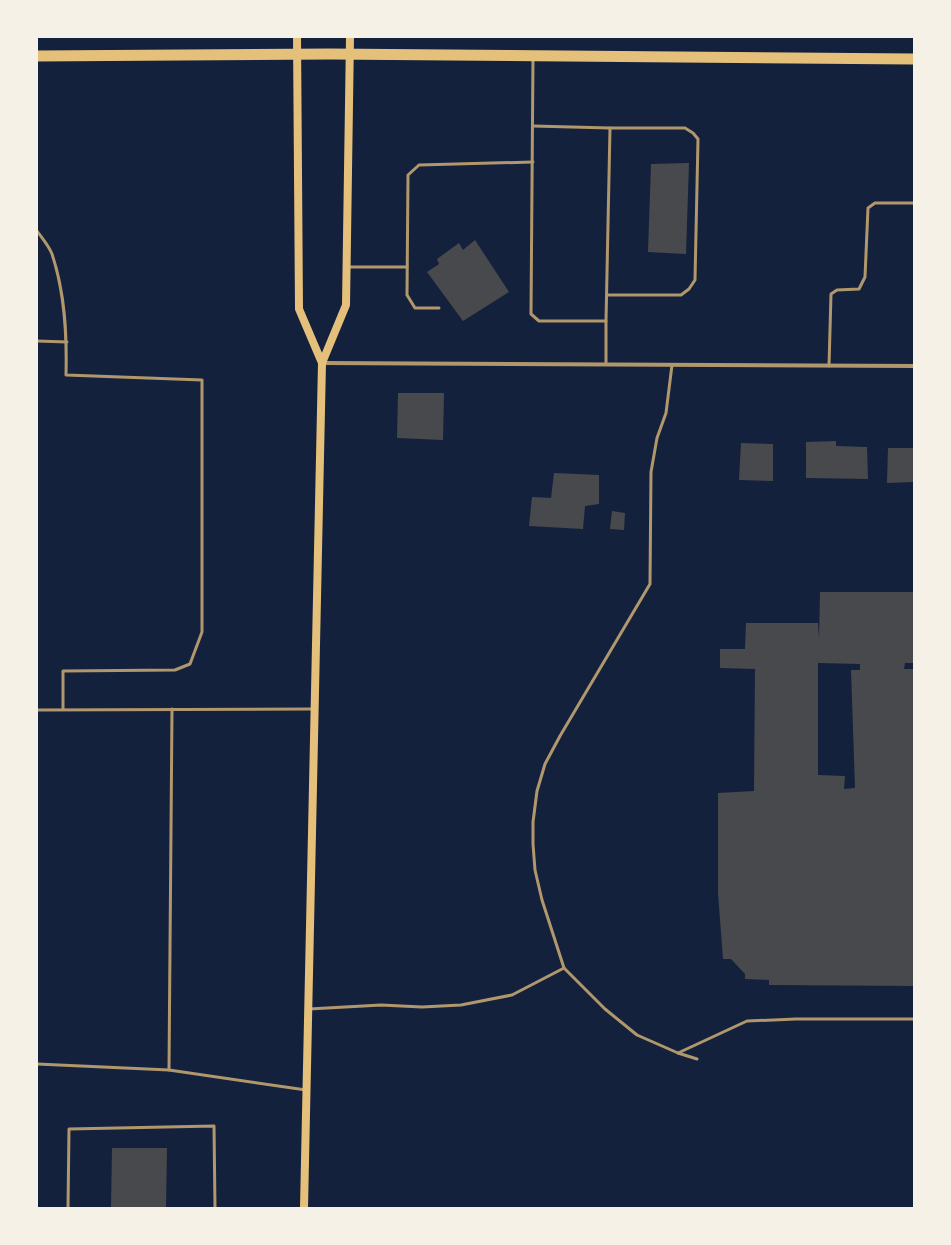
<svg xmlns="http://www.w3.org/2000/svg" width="951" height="1245" font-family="Bitter,serif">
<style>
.building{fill:#48494c;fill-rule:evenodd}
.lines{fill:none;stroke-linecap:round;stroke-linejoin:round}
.service{stroke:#b1986c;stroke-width:3}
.minor{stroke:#b1986c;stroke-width:4}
.secondary{stroke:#e5c07b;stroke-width:8}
.trunk{stroke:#e5c07b;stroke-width:11}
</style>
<rect width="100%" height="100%" fill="#14213d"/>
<g class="building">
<path d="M689,163L686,254L648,252L651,164Z"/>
<path d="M475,240L509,292L463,321L427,272L439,264L437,259L459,243L463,250Z"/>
<path d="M398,393H444L443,440L397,438Z"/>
<path d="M836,441V446L867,447L868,479L806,478V442Z"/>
<path d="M741,443L773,444V481L739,480Z"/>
<path d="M888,448H914V482L887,483Z"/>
<path d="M554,473L599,475V504L585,506L583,529L529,526L532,497L551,498Z"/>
<path d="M612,511L625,513L624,530L610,529Z"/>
<path d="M820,592H914V663H905L904,669H914V986L769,985V980L745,979V974L731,959H723L718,893V793L754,791L755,669L720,668V649H745L746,623H818L819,639ZM818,663L860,664V670H851L855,788L844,789L845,776L818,775Z"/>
<path d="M112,1148H167L166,1208H111Z"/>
</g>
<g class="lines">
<g class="service">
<path d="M533,57L531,314L539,321H606V364"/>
<path d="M533,126L610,128L606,321"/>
<path d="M37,231C42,238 49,246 52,254C65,293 67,334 66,375L202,380V632L190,664L175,670L63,671V709"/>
<path d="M347,267H407"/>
<path d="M607,295H681L689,289L695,280L698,139L693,133L685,128H610"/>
<path d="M439,308H415L407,295L408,175L419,165L533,162"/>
<path d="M37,341L67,342"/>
<path d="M672,365L666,413L657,438L651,472L650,584L560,736L545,764L537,791L533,822V844L535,870L542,900L564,968L605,1009L637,1035L678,1053L697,1059"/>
<path d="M829,366L831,294L837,290L859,289L865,277L868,208L875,203H914"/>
<path d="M172,709L169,1070L306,1090"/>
<path d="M37,710L313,709"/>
<path d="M309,1009L381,1005L422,1007L461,1005L512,995L564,968"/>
<path d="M678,1053L747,1021L796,1019H914"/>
<path d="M37,1064L169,1070"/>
<path d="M68,1208L69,1129L214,1126L215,1208"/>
</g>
<path class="minor" d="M322,363L914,366"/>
<g class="secondary">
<path d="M297,37L299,309L322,363"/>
<path d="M304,1208L322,363L346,305L350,37"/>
</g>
<path class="trunk" d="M37,56L330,54L914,59"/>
</g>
<rect width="951" height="1245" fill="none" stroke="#f6f1e7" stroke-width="76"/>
</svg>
